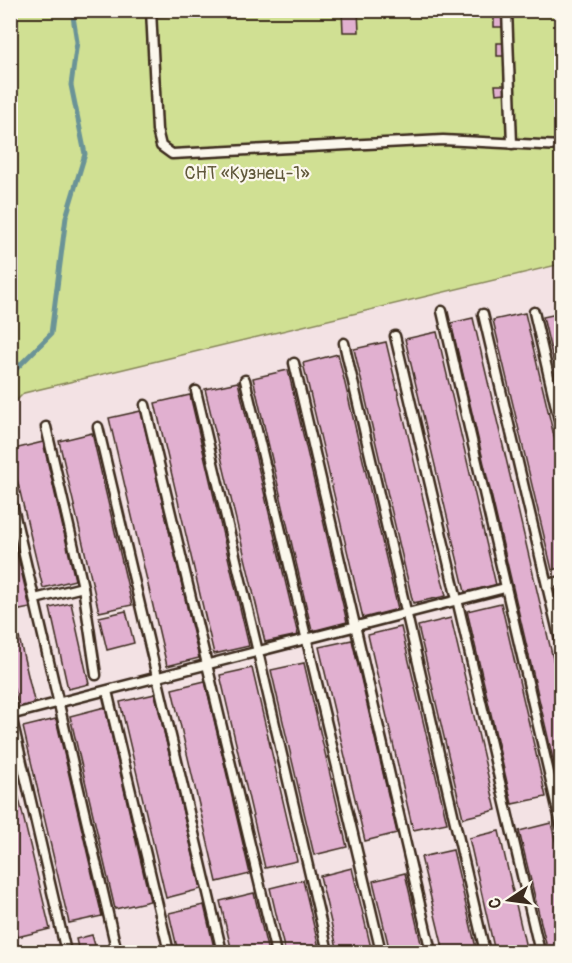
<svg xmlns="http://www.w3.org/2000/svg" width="572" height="963" font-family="Pangolin,sans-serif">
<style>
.built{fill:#f3e2e4}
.green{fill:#d0e093;stroke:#868558;stroke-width:1.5}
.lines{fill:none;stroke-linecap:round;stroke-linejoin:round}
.stream{stroke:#6a9397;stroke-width:5}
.building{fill:#e1b0d0;stroke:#3b2a1e;stroke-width:1.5}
.lane-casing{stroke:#3b2a1e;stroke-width:13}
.lane{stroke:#fbf7ec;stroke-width:8}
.labels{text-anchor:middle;stroke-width:4.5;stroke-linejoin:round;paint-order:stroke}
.park-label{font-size:18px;fill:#60583b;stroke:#fbf7ec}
</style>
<rect width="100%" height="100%" fill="#fbf7ec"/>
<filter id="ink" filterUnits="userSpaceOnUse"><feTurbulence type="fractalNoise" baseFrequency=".0167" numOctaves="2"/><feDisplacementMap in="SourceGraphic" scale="12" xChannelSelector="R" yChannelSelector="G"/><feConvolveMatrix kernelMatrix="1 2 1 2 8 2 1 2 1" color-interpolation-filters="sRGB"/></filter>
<g filter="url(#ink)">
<path class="built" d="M561,247V952H11V391Z"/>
<path class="green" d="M11,11H561V264L24,393L11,406Z"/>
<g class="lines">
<path class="stream" d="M10,375L51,334L66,217L85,154L71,85L77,42L72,10"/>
</g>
<g class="building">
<path d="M342,10H358L359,32H343Z"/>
<rect x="494" y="17" width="9" height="10"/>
<rect x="497" y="43" width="8" height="13"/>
<path d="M495,85H506V93L496,94Z"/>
<path d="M525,313L562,470V567L552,570L493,320Z"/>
<path d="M562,313V397L543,317Z"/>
<path d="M473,318L562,697V797L451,323Z"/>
<path d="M437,332L496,585L465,592L405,339Z"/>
<path d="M386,342L446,596L413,603L354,349Z"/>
<path d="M338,354L398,609L363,618L303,363Z"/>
<path d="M288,370L347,622L312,631L253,378Z"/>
<path d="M238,382L298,635L265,642L205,389Z"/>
<path d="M190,395L249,646L214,654L155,403Z"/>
<path d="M141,411L199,658L167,666L109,418Z"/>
<path d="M92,433L132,605L99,612L59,441Z"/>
<path d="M43,442L75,580L43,588L10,450Z"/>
<path d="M10,524L30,608L10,612Z"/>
<path d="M562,595V618L556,596Z"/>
<path d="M71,603L89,684L68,689L50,608Z"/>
<path d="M501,603L546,797L512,804L467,611Z"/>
<path d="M126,611L134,643L107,650L99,617Z"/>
<path d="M451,618L496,810L463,818L418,626Z"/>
<path d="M401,627L447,823L413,830L368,635Z"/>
<path d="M18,633L35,705L19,709L10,674V634Z"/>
<path d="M352,640L397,833L365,841L319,647Z"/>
<path d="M304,663L347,847L314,855L271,670Z"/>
<path d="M252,668L297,861L265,868L220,675Z"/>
<path d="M205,681L250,874L217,882L172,689Z"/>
<path d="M155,694L201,889L166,898L120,702Z"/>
<path d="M105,707L150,901L115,909L70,716Z"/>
<path d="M56,719L102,916L69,923L23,727Z"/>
<path d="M10,761L50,929L17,937L10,910Z"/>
<path d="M551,823L562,868V952H548L519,831Z"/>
<path d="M499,831L527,952H495L469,838Z"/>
<path d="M453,850L477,952H444L421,857Z"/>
<path d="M352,868L372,952H338L320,876Z"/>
<path d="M405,873L423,952H390L373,881Z"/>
<path d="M303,880L320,952H285L270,888Z"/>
<path d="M254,893L268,952H232L220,901Z"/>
<path d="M204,905L215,952H178L169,913Z"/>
<path d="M92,935L97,952H79L76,939Z"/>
</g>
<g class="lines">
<defs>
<g id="lane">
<path d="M151,10L157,130L161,146L172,154L443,140L562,146"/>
<path d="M507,10L512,144"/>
<path d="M152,11L166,10"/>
<path d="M442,311L562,829"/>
<path d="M534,312L562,433"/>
<path d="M483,314L562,649"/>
<path d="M395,336L540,952"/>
<path d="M344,343L485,952"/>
<path d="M294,363L431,952"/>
<path d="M245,380L381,952"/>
<path d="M196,391L258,652L328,952"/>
<path d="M145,405L275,949"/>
<path d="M46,427L83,587L96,675"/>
<path d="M98,427L222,952"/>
<path d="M10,495L117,952"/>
<path d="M547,584L562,581"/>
<path d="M35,599L83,587"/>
<path d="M107,691L169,952"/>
<path d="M10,711L66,952"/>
<path d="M10,715L505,588"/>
<path d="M10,940L14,952"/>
</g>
</defs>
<use href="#lane" class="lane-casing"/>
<use href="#lane" class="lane"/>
</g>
</g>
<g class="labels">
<g class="park-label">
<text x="247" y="179">СНТ «Кузнец-1»</text>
</g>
</g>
<rect width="572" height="963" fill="none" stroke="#fbf7ec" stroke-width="36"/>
<rect x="18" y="18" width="536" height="927" fill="none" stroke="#3b2a1e" stroke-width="2" filter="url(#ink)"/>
<g transform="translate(509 900) rotate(257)" stroke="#fbf7ec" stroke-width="4.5" paint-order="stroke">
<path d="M0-4.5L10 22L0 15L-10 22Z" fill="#3b2a1e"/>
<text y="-9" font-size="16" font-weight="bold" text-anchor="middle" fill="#3b2a1e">С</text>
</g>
</svg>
